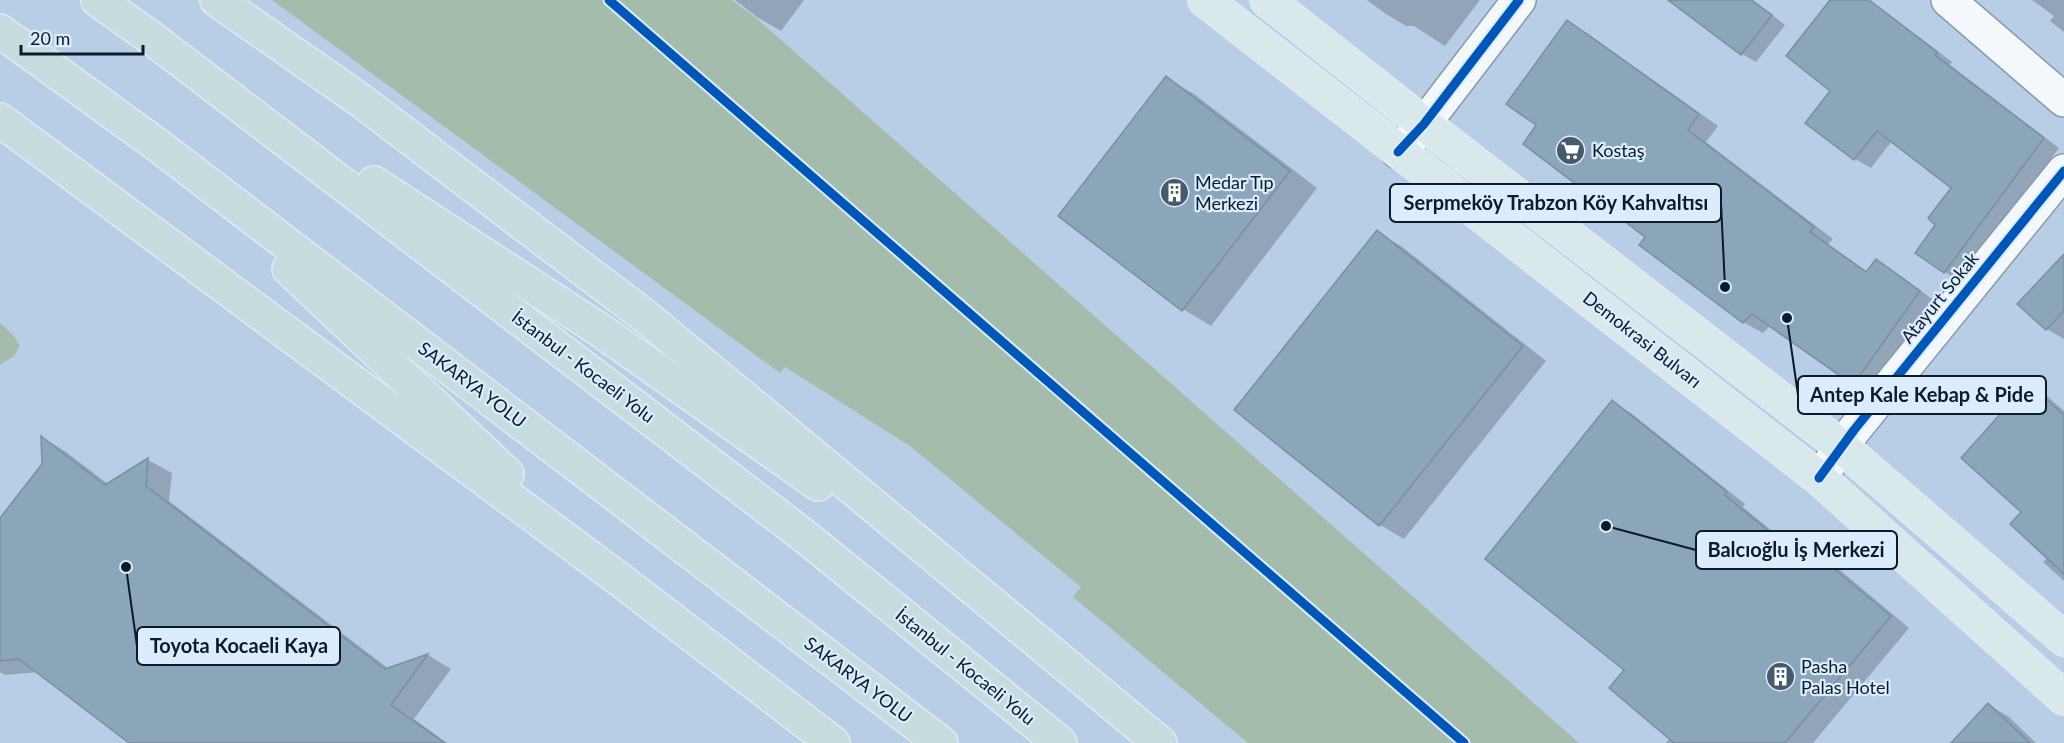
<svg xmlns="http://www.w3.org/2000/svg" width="2064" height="743" font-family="Lato,sans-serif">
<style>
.green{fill:#a4bcab}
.shadow{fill:#0003}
.building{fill:#8aa6b8;stroke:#7990a0;stroke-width:1.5}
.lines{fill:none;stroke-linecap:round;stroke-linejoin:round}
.minor-casing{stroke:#8799ab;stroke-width:36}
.major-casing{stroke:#dfe9f4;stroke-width:36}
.highway-casing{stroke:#dfe9f4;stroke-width:36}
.minor{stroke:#f4f8fb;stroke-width:33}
.major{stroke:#d9e8eb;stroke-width:33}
.highway{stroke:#c6dddf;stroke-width:33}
.cycleway-casing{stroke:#dbecfe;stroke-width:13}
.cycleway{stroke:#0057b8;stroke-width:9}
.labels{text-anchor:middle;stroke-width:4.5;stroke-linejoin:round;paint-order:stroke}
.poi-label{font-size:18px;fill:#0a1b2a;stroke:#dbecfe;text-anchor:start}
.street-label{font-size:18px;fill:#0a1b2a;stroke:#dbecfe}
.leader{fill:none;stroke:#0a1b2a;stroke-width:2}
.callout-dot{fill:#0a1b2a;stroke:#dbecfe;stroke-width:2}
.callout{fill:#dbecfe;stroke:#0a1b2a;stroke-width:2}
.callout-label{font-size:20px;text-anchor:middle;font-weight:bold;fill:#0a1b2a}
</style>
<rect width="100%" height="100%" fill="#b7cee6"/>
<g class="green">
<path d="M272,0H732L756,18L1579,743H1248L1073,597L1081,587L910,446L785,367L780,373Z"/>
<path d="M0,323L13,335L20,346L14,356L0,365Z"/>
</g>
<g class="shadow">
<path d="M735,0H804L781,31L757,17Z"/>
<path d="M1367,0H1480L1445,46L1414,26H1406L1386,14Z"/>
<path d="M1670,0H1753L1785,25L1756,62L1742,54Z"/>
<path d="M1832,0H1870L1952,62L1950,65L2059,148L1960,281L1944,272L1937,224L1953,187L1892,141L1871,168L1855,159L1807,123L1832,90Z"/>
<path d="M2032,0H2064V32L2050,21L2054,16Z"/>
<path d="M1567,22L1587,33L1718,126L1706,142L1833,239L1828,244L1868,272L1876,261L1895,272L1939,304L1874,395L1854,384L1771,325L1763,333L1743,322L1648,236L1538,125Z"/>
<path d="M1166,78L1194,94L1317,188L1211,326L1183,309Z"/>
<path d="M1377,232L1401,246L1546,361L1404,539L1380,525L1236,410Z"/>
<path d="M2064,256V339L2047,329Z"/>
<path d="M2029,385L2045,394L2064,411V581L2043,562L2048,557L2023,512Z"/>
<path d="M1612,402L1631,413L1745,504L1743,507L1814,566L1821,559L1840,570L1909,628L1813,743H1666L1670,738L1626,670Z"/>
<path d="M43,438L66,452L108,484L148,460L172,473L169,501L389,669L428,655L451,669L414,719L447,743H132L39,672L5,675L0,672V520L43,464Z"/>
<path d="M1988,705L2008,716L2036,743H1952Z"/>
</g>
<g class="building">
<path d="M1668,0H1751L1772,15L1741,55Z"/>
<path d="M1830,0H1869L1937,52L1935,55L2044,138L1944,273L1915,253L1935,225L1928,218L1951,188L1877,131L1854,160L1805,123L1830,91L1786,56Z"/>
<path d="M1567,20L1699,114L1688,130L1814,227L1810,232L1866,272L1876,259L1920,291L1853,385L1752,314L1743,323L1639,245L1645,237L1523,144L1536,125L1506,104Z"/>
<path d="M1166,76L1290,171L1182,311L1058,216Z"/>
<path d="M1377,230L1523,346L1379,526L1234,410Z"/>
<path d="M2064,254V311L2046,330L2017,304Z"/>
<path d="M2028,383L2064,415V574L2010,524L2021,512L1961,458Z"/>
<path d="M1612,400L1727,492L1725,495L1812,567L1820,557L1891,616L1785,743H1674L1609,688L1624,670L1485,559Z"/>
<path d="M41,436L105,485L148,458L146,486L385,669L428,654L391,705L445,743H129L19,659L0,661V518L42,464Z"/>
<path d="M1988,703L2030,743H1951Z"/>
</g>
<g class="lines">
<defs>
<g id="minor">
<path d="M1948,0L2064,100"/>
<path d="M1398,152L1424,124L1519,0"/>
<path d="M1819,478L1854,430L2064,171"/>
</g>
<g id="major">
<path d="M1205,0L1819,478L2064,698"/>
<path d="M1267,0L1424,124L1842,447L2064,639"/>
</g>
<g id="highway">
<path d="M98,0L154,40L803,535L1060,743"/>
<path d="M217,0L360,100L646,317L1160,743"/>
<path d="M0,31L156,144L941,743"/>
<path d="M0,120L619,579L833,743"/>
<path d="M374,183L600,330L818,484"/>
<path d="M289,269L507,474"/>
</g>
</defs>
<use href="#minor" class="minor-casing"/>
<use href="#major" class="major-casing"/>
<use href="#highway" class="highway-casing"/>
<use href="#minor" class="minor"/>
<use href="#major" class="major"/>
<use href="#highway" class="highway"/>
<defs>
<g id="cycleway">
<path d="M609,0L1464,743"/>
<path d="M1398,152L1424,124L1519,0"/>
<path d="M1819,478L1854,430L2064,171"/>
</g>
</defs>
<use href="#cycleway" class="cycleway-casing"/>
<use href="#cycleway" class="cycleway"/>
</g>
<defs>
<symbol id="supermarket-disc" viewBox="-11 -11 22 22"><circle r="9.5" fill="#475a6c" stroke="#dbecfe"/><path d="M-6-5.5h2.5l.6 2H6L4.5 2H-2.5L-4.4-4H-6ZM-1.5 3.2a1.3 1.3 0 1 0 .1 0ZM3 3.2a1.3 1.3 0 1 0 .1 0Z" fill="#fff"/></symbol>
<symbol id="building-disc" viewBox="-11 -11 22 22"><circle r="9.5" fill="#475a6c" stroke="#dbecfe"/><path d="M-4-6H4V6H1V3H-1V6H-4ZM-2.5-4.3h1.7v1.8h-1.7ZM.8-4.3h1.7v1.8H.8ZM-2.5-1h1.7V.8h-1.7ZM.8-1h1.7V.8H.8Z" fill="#fff"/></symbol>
</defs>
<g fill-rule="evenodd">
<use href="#supermarket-disc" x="1554" y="134" width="33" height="33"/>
<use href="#building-disc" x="1158" y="176" width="33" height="33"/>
<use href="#building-disc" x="1764" y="660" width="33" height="33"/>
</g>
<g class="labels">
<g class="poi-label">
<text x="1592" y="157">Kostaş</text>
<text x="1195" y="189">Medar Tıp<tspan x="1195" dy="21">Merkezi</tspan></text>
<text x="1801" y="673">Pasha<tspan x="1801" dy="21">Palas Hotel</tspan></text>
</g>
<g class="street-label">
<text transform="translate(1940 298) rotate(-51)" y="6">Atayurt Sokak</text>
<text transform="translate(1642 340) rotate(38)" y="6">Demokrasi Bulvarı</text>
<text transform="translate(583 367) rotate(37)" y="6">İstanbul - Kocaeli Yolu</text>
<text transform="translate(472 385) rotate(37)" y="6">SAKARYA YOLU</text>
<text transform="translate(965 667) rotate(39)" y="6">İstanbul - Kocaeli Yolu</text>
<text transform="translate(858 680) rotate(37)" y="6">SAKARYA YOLU</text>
</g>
</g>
<path class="leader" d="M1725 287L1721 203M1787 318L1798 395M1606 526L1696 550M126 567L137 646"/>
<g class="callout-dot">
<circle cx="1725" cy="287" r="6"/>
<circle cx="1787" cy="318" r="6"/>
<circle cx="1606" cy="526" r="6"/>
<circle cx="126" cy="567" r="6"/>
</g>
<g class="callout">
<rect x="1390" y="184" width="331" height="38" rx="6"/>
<rect x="1798" y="376" width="248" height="38" rx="6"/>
<rect x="1696" y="531" width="201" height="38" rx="6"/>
<rect x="137" y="627" width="203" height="38" rx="6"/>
</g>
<g class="callout-label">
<text x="1556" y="210">Serpmeköy Trabzon Köy Kahvaltısı</text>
<text x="1922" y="402">Antep Kale Kebap &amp; Pide</text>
<text x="1796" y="557">Balcıoğlu İş Merkezi</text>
<text x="239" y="653">Toyota Kocaeli Kaya</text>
</g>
<path d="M21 45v9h122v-9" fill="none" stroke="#0a1b2a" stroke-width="3"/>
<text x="30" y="45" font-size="18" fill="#0a1b2a" stroke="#dbecfe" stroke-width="4.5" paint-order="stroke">20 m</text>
</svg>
